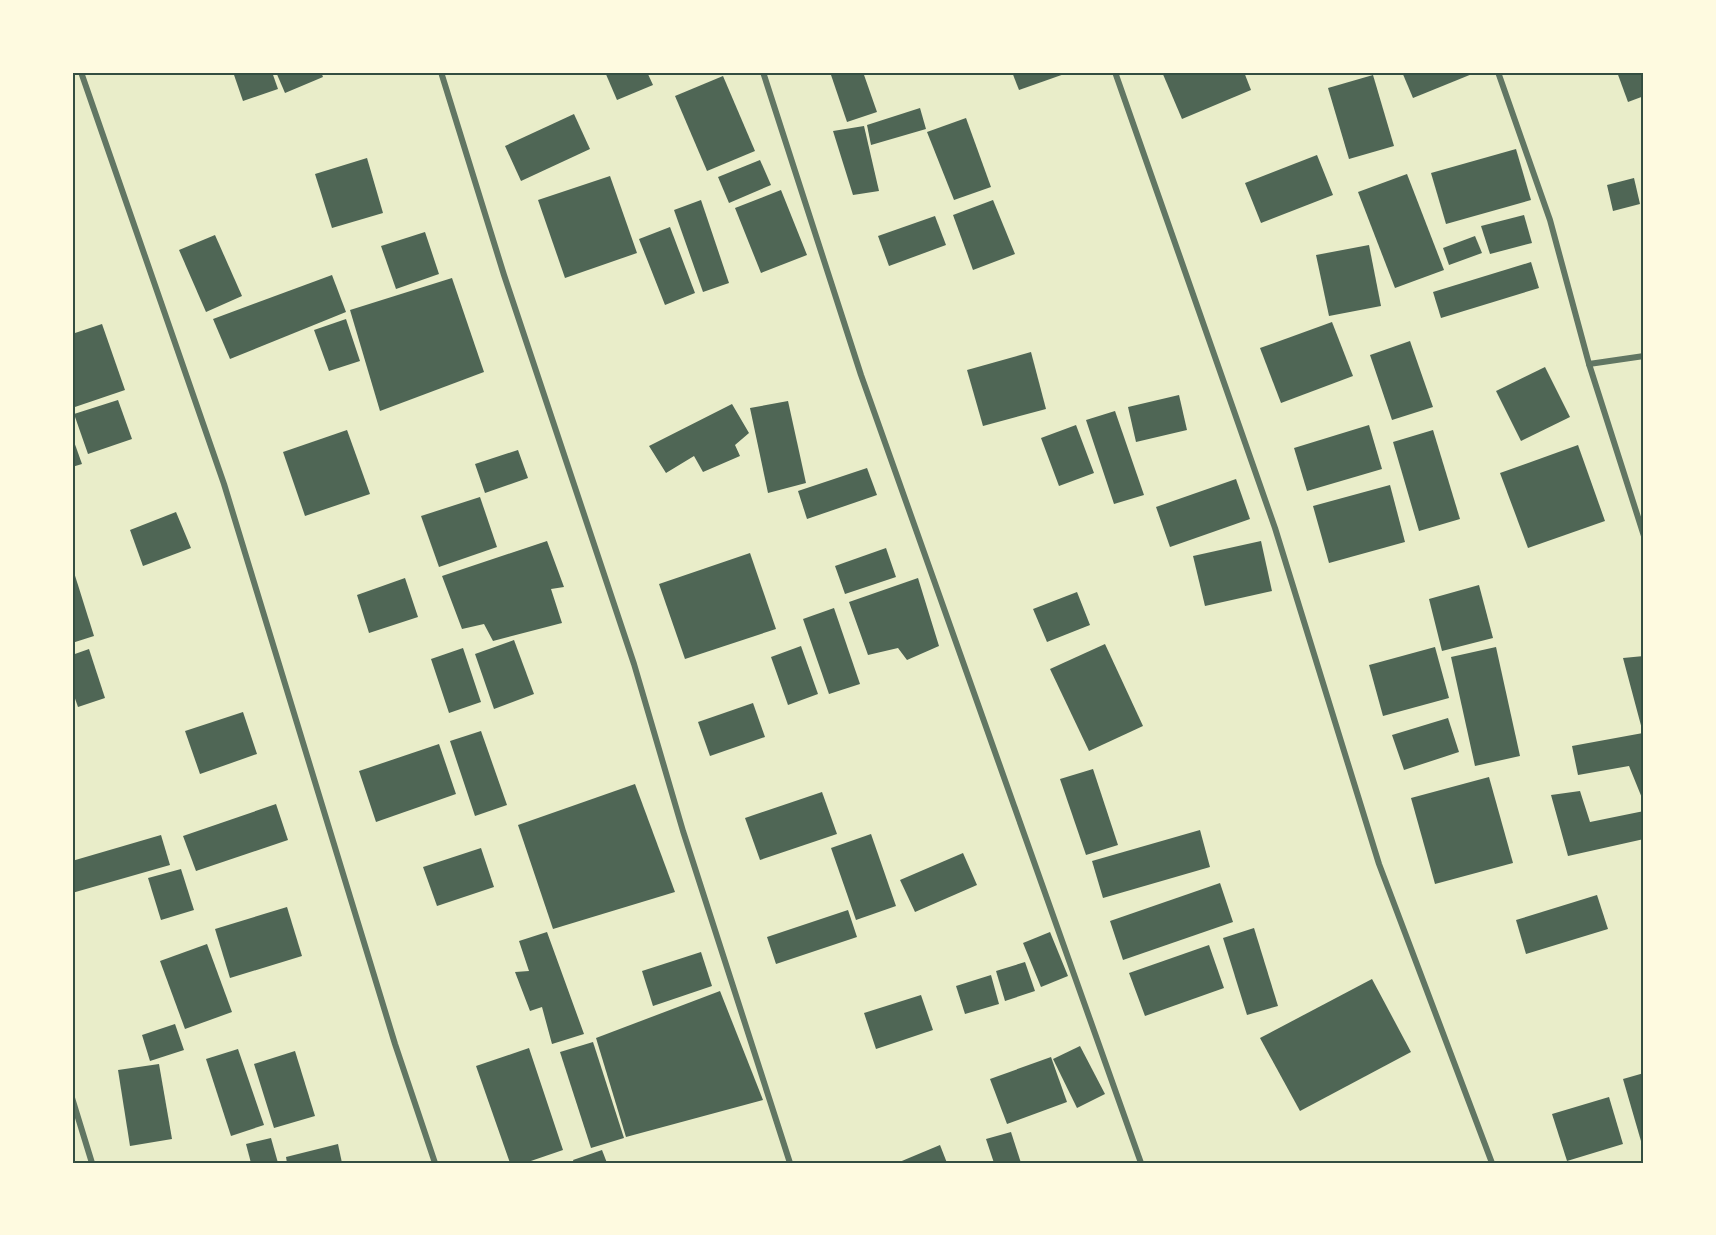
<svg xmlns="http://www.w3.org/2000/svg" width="1716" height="1235" font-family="Montserrat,sans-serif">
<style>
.building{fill:#4f6655}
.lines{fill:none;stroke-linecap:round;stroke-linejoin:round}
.minor{stroke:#617663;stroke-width:6}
.neatline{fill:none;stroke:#344e41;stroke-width:2}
</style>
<rect width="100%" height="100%" fill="#e9edc9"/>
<g class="building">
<path d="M233,72H272L278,89L243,101Z"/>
<path d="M276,72H321L323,77L285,93Z"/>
<path d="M605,72H647L653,85L617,100Z"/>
<path d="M830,72H863L877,112L847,122Z"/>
<path d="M1012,72H1070L1019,90Z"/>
<path d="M1162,72H1244L1251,90L1182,119Z"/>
<path d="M1402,72H1477L1413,98Z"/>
<path d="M1617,72H1644V96L1628,102Z"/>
<path d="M1373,75L1394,146L1349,159L1328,88Z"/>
<path d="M723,76L755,151L707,171L675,96Z"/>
<path d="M920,108L926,129L871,145L867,125Z"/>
<path d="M574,114L590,149L521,181L505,146Z"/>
<path d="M966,118L991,187L954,200L927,132Z"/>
<path d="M864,126L879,191L853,195L833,131Z"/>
<path d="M1516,149L1531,200L1446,224L1431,173Z"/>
<path d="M1317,155L1333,195L1261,223L1245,183Z"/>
<path d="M367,158L383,213L332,228L315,174Z"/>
<path d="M760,160L771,185L729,203L718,177Z"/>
<path d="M1407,174L1444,270L1395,288L1358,192Z"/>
<path d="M610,176L637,253L565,278L538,200Z"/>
<path d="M1634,178L1640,204L1613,211L1607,185Z"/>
<path d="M781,190L807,255L761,273L735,208Z"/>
<path d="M701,200L729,283L703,292L674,210Z"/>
<path d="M993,200L1015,254L973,270L953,215Z"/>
<path d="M1524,215L1532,243L1490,254L1481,226Z"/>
<path d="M935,216L946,245L889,266L878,236Z"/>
<path d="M670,227L695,293L665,305L639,239Z"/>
<path d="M425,232L439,274L396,289L381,246Z"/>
<path d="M215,235L242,296L206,312L179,250Z"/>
<path d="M1475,236L1482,253L1449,265L1443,248Z"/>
<path d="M1369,245L1381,306L1329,316L1316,255Z"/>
<path d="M1531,262L1539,288L1441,318L1433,292Z"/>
<path d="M332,275L346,312L230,359L213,319Z"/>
<path d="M452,278L484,372L380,411L350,310Z"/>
<path d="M346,319L360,361L329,371L314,330Z"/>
<path d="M1332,322L1353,376L1281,403L1260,348Z"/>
<path d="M102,324L125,390L72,408V334Z"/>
<path d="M1410,341L1433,407L1392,420L1370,355Z"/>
<path d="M1031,352L1046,409L983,426L967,370Z"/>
<path d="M1545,367L1570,417L1521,441L1496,391Z"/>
<path d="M1179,395L1187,430L1136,442L1128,407Z"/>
<path d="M118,400L132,439L88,454L74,414Z"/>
<path d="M788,401L806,483L768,493L750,408Z"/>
<path d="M732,404L749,433L735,445L740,456L703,472L694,456L666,473L649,446Z"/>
<path d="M1115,411L1144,495L1114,504L1086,420Z"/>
<path d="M1076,425L1094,473L1059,486L1041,438Z"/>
<path d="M1369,425L1382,469L1307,491L1294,448Z"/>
<path d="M347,430L370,494L305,516L283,452Z"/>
<path d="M1433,430L1460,519L1419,531L1393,442Z"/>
<path d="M72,436L82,464L72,467Z"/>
<path d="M1578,445L1605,521L1528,548L1500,473Z"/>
<path d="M518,450L528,478L485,493L475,464Z"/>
<path d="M867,468L877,495L807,519L798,491Z"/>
<path d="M1236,479L1250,519L1170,547L1156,507Z"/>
<path d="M1390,485L1405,542L1329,563L1313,506Z"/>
<path d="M480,497L497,547L439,567L421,516Z"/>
<path d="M176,512L191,548L143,566L130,530Z"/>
<path d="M547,541L564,587L551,589L562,623L493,641L484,624L462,629L442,576Z"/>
<path d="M1261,541L1272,591L1205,606L1193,556Z"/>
<path d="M886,548L896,577L845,594L835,566Z"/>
<path d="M750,553L776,629L685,659L659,584Z"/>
<path d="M72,566L94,636L72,643Z"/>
<path d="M405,578L418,617L369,633L357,595Z"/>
<path d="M918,578L939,646L907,660L898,648L868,655L849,602Z"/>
<path d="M1479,585L1493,638L1442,651L1429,599Z"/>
<path d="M1077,592L1090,625L1047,642L1033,609Z"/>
<path d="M834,608L860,684L829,694L803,619Z"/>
<path d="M514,640L534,694L494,709L475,654Z"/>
<path d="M1105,644L1143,726L1089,751L1050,669Z"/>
<path d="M801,646L818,694L788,705L771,657Z"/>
<path d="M1435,647L1449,698L1383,716L1369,665Z"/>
<path d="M1496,647L1520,756L1475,766L1451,657Z"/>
<path d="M463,648L481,702L449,713L431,659Z"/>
<path d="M89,649L105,698L78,707L72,690V655Z"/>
<path d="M1644,656V797L1642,798L1629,766L1578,775L1572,746L1643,733L1623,658Z"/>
<path d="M753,703L765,737L710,756L698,722Z"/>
<path d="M243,712L257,754L200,774L185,731Z"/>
<path d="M1448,718L1459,752L1404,770L1392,735Z"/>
<path d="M481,731L507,805L475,816L450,741Z"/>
<path d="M439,744L456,794L376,822L359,771Z"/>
<path d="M1093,769L1118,845L1086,855L1060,779Z"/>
<path d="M1489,777L1513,863L1435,884L1411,798Z"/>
<path d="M635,784L675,892L553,929L518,825Z"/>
<path d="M1580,791L1590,822L1644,811V839L1568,856L1551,795Z"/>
<path d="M822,792L837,834L760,860L745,818Z"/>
<path d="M276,804L288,840L196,871L183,836Z"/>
<path d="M1200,830L1210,867L1103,898L1092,861Z"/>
<path d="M871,834L896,906L856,920L831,848Z"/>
<path d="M161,835L170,865L72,893V861Z"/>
<path d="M481,848L494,887L437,906L423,867Z"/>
<path d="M963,853L977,885L915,912L900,880Z"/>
<path d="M181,869L194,910L161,920L148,878Z"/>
<path d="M1220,883L1233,922L1123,960L1110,921Z"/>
<path d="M1597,895L1608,929L1526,954L1516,920Z"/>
<path d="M287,907L302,956L230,978L215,929Z"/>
<path d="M848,910L857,937L776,964L767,937Z"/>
<path d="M1254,928L1278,1006L1247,1015L1223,938Z"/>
<path d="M547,932L584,1034L552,1044L542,1007L530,1011L515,972L529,971L519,941Z"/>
<path d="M1050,932L1068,976L1041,987L1023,943Z"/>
<path d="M207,944L232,1012L185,1029L160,961Z"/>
<path d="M1209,945L1224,988L1145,1016L1129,973Z"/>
<path d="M701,952L712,986L653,1006L642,971Z"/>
<path d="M1025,962L1035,991L1005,1001L996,971Z"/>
<path d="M991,975L999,1004L965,1014L956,986Z"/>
<path d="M1372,979L1411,1052L1300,1111L1260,1038Z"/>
<path d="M720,991L763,1100L626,1137L596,1038Z"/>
<path d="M921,995L933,1030L876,1049L864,1013Z"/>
<path d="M175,1024L184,1050L150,1061L142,1035Z"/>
<path d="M593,1042L624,1138L591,1148L560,1052Z"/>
<path d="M1080,1046L1105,1094L1077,1108L1053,1059Z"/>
<path d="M529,1048L563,1150L525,1163H510L476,1066Z"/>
<path d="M238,1049L264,1125L231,1136L206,1059Z"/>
<path d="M295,1051L315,1116L274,1128L254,1064Z"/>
<path d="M1051,1057L1067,1102L1007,1124L990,1079Z"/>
<path d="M159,1064L172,1139L130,1146L118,1070Z"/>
<path d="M1644,1073V1148H1643L1623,1079Z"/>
<path d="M1609,1097L1623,1144L1567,1161L1552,1114Z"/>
<path d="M1011,1132L1021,1163H994L986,1139Z"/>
<path d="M271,1138L278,1163H251L246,1144Z"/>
<path d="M338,1144L342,1163H287L286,1157Z"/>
<path d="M940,1145L947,1163H897Z"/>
<path d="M602,1150L607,1163H574L573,1160Z"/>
</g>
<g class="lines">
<g class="minor">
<path d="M81,72L224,484L395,1044L435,1163"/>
<path d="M441,72L504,275L634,664L683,831L790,1163"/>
<path d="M763,72L861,375L1141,1163"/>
<path d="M1115,72L1275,528L1379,864L1492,1163"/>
<path d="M1498,72L1550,220L1589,364L1644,536"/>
<path d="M1589,364L1644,356"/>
<path d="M72,1098L92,1163"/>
</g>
</g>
<rect width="1716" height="1235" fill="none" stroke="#fefae0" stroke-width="147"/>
<rect x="74" y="74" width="1568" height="1088" class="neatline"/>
</svg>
